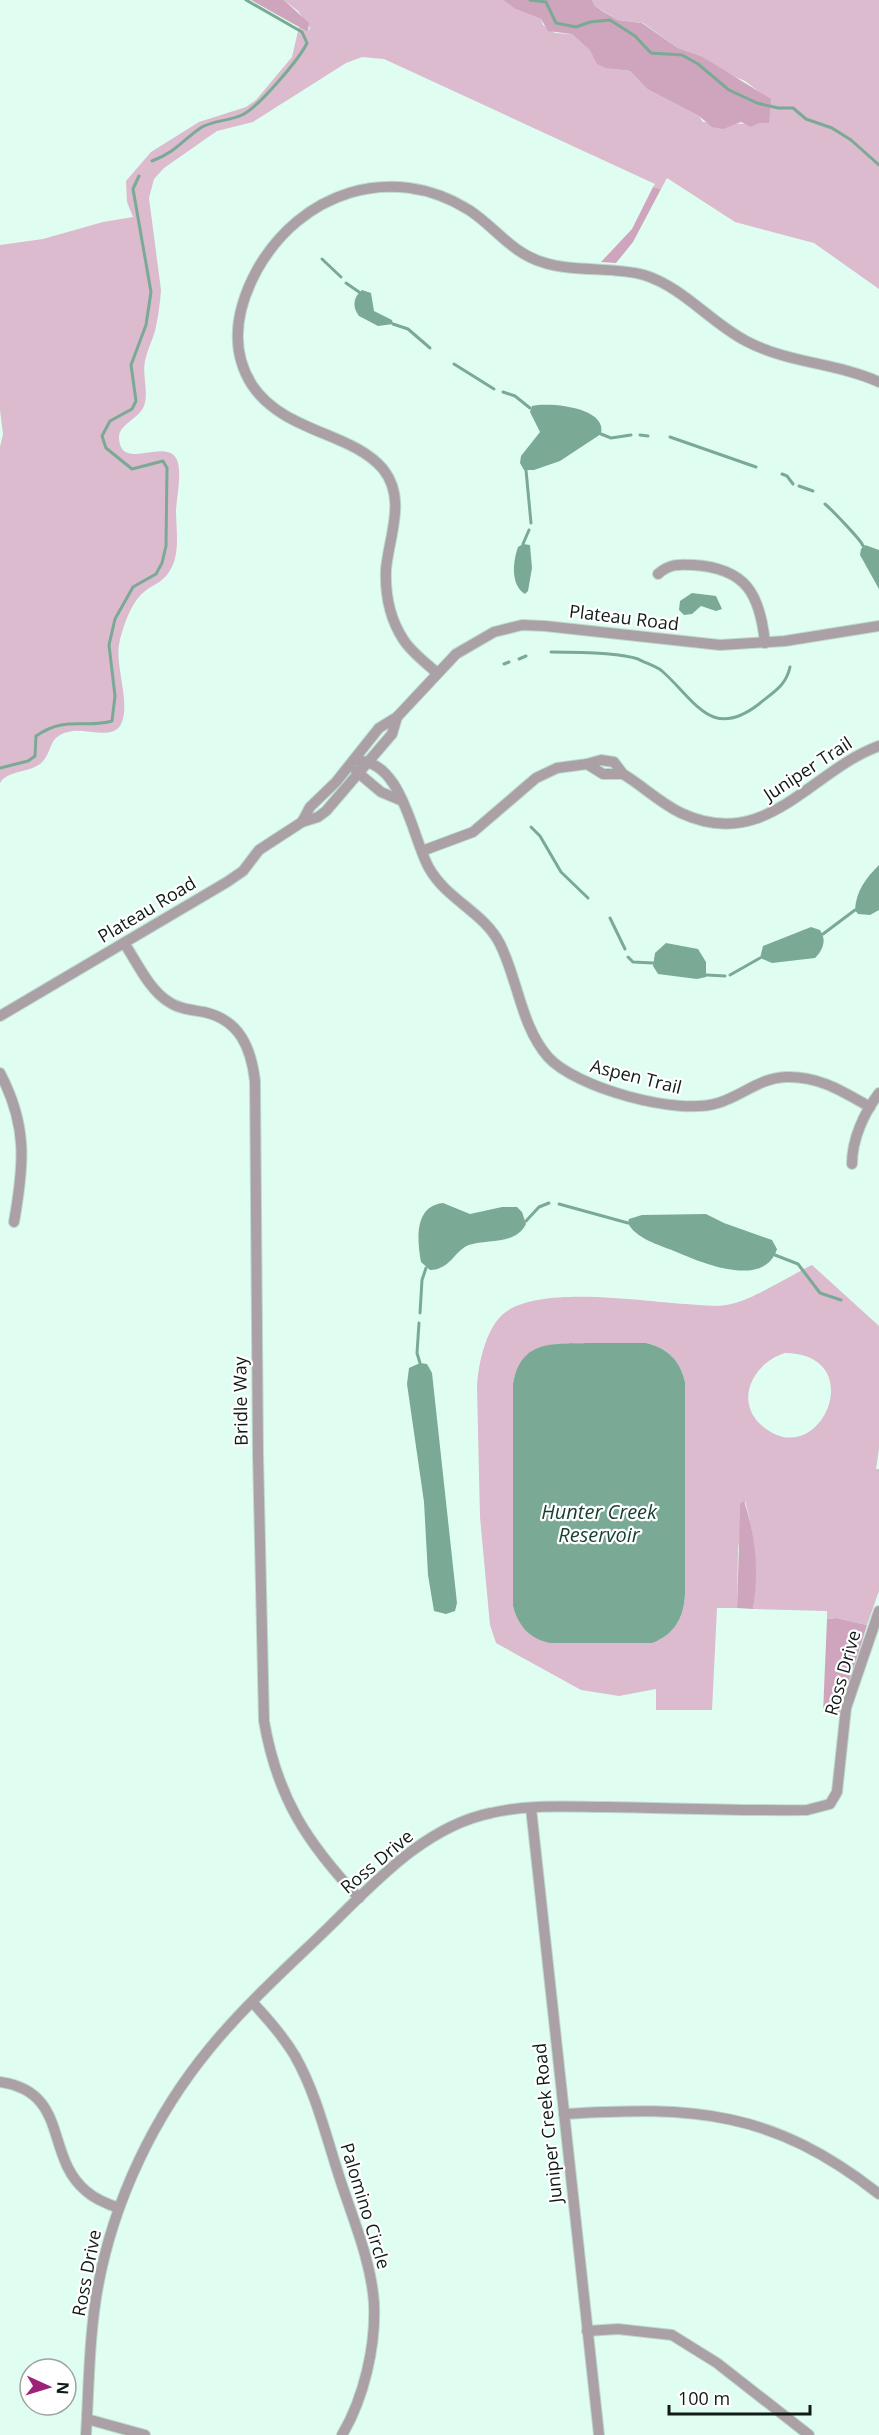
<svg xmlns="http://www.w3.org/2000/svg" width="879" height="2435" font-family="'Open Sans',sans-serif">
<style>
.green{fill:#dbbbcd;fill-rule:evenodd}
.forest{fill:#cfa5bd}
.water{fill:#7aaa96}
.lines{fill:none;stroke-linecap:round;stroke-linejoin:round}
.stream{stroke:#7aaa96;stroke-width:3}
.minor-casing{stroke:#bedace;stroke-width:12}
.minor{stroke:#aba0a6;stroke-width:10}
.labels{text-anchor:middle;stroke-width:4.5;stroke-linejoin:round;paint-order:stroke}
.street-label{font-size:18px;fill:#101b17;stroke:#fff}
.water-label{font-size:20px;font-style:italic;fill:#153f31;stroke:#fff}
</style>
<rect width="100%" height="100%" fill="#dffef1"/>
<g class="green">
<path d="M284,0H503L515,9L541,19L543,25L555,33L572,34L614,69L630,71L647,89L699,116L703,122L748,124L764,122L768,99L745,81L723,72L701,56L678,48L643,23L618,20L595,6L592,0H879V289L814,243L735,222L667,178L661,189L653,187L655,184L384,59L362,57L346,63L253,122L217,131L164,168L154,179L149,198L161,290C160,304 158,318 155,331C152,341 147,351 145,361C142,376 149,392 144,406C139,419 119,424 119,437C120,477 176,428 179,469C180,483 177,496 176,510C176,531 181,554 169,572C163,582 152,585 144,592C131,602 122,629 119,645C115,667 132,707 120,726C111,739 86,729 73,731C45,735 55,752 40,764C28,773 8,770 0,783V447L3,434L0,410V245L43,239L103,222L133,217L127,202L126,181L151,152L199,122L246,107L256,100L292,57L299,27L308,32L310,28L298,11Z"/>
<path d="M812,1265L879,1326V1449L876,1469H879V1591L867,1625L836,1618L827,1619V1611L753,1609C758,1574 755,1535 745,1501L738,1549L737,1608H717L712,1710H656V1689L619,1696L581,1690L496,1643L490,1625L480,1517L477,1387C478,1366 485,1331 502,1315C535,1284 640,1301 685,1304C700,1305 720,1308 735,1303C757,1297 791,1275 812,1265ZM646,1343C667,1348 680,1360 685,1382V1594C684,1615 677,1630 659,1640L522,1626L513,1607V1384C521,1340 553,1344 589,1343C608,1343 627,1343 646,1343ZM785,1353C873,1354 818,1478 760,1424C734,1398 755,1362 785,1353Z"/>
</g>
<g class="forest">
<path d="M251,0H284L309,23L308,32Z"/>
<path d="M503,0H592L595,6L604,12L618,20L642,23L678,48L701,56L771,99L769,123H759L751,127L741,122L723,129L712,127L699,116L647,89L630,71L606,68L597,64L590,50L572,34L548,31L541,19L515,9Z"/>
<path d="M653,187L661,189L633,242L616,263L601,262L632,229Z"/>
<path d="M744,1501C756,1536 759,1572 753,1609L737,1608L740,1514V1504Z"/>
<path d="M836,1618L867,1625L840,1714L823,1713L827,1619Z"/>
</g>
<g class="water">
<path d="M362,290L371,293L374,311L392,320L393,324L378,326L359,316C352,307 353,297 362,290Z"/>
<path d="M532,406C549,402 608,407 601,434L560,461L534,470H524L520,463L521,456L540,432L530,412Z"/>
<path d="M523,544L530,545L532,568L528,591L525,594C510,585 513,561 518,547Z"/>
<path d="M865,545L879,550V589L860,555L861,549Z"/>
<path d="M692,593L716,596L722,609L716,611L701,606L692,614L684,615L679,610L680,601Z"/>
<path d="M879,865V910L870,915L858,914L855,910C856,891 866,878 879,865Z"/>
<path d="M811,927L820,930C827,940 823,950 815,958L772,963L760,958L763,946Z"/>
<path d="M666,943L698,949L706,962V977L697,979L658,974L653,966L655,953Z"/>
<path d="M443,1203L470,1214L502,1207H517L522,1212L526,1224C516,1245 487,1239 469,1245C455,1250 450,1270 430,1270L421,1262C417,1240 414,1206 443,1203Z"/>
<path d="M706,1214L724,1223L772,1240L777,1249C764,1290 700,1262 674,1251C659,1245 635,1238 628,1223L629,1219L642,1215Z"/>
<path d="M646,1343C667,1348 680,1360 685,1382V1594C684,1618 674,1635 652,1643H551C531,1640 518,1626 513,1606V1384C521,1339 553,1344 589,1343C608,1343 627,1343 646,1343Z"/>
<path d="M420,1363L427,1364L432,1373L457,1603L455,1611L446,1614L434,1611L428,1575L424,1502L407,1384L409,1368Z"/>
</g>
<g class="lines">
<g class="stream">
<path d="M530,0L546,2L556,23L576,27L590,22L610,20L635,36L651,53L682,55L698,64L729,90L757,103L778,108H793L806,119L832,128L851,140L879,165"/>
<path d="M152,161C178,151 182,140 202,127C215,120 229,121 242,115C258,108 300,58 307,43L302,32L246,0"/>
<path d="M322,259L341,277"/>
<path d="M346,283L359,292"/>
<path d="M393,324L408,329L430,348"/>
<path d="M454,364L494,389"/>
<path d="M503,392L515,396L530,408"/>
<path d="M601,434L611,438L631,435"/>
<path d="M640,435L648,436"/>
<path d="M670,437L756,467"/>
<path d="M526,470L531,523"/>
<path d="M782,474L787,476L793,484"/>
<path d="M799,486L813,491"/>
<path d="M825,504C832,510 862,541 863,546"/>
<path d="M523,544L529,530"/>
<path d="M551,652C573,652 618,652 638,659C645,663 656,666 662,671C696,701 711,741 759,704C773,692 786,686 790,667"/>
<path d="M519,659L526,656"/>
<path d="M504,664L509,662"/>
<path d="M0,768L28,761L35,756L36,736C66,715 85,729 112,721L115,696L109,645L115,619L133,587L156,574L162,563L166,546L167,468L163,461L132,469L106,448L102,436L110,421L132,409L136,401L131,365L146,325L151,292L133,189L139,176"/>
<path d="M531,827L540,836L561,872L588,898"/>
<path d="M610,918L625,949"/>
<path d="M823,934L855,910"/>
<path d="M628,957L633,962L653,963"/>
<path d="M707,975L725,976"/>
<path d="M730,975L760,958"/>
<path d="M559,1204L628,1223"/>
<path d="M526,1221L539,1207L549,1203"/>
<path d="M775,1255L798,1264L820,1293L841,1300"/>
<path d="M420,1313L422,1280L426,1268"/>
<path d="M419,1323L417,1353L420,1363"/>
</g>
<defs>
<g id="minor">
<path d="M658,574C669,564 679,564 693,565C746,568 760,594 765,643"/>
<path d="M437,673C425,662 411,652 403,639C390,619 385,593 386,569C389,536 407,499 383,469C352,432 284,433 252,385C228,347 237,307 257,270C300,193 391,161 469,210C495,227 512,253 542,262C575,273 612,266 644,275C683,287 711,323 746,341C787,363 837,363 879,382"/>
<path d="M354,761C402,757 412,838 429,868C447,900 484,912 500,944C518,980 521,1026 548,1057C576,1088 678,1116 718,1103C742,1096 759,1078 786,1077C819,1076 842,1091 870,1107"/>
<path d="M587,764L603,774H623"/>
<path d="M356,771L381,792L400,800"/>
<path d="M302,822L310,807L336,782L379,728L397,717L456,654L494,632L522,625L545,626L720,645L785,641L879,626"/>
<path d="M422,851L473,832L536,778L557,768L587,764L601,760L614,762L623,774C643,786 660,803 681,813C766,853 810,771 879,746"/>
<path d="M124,943C137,962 149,990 169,1002C179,1009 192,1010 204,1012C240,1020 251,1048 255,1081L258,1454L264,1721C277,1797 307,1843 359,1898"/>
<path d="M0,1016L227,882L243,871L259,850L302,822L318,817L326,811L392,734L397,717"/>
<path d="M0,1073C28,1126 24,1165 14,1222"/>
<path d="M852,1164C852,1139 864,1113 879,1093"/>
<path d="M531,1808L599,2435"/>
<path d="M253,2003C269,2020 283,2036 295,2056C316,2093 326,2136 339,2176C352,2217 371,2260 374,2303C376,2346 364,2398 342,2435"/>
<path d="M0,2082C70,2092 44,2156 86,2191C95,2199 107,2204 119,2208"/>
<path d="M564,2114C694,2106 772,2110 879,2194"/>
<path d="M587,2331L618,2329L672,2335L717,2363L809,2435"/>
<path d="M87,2419L145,2435"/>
<path d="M86,2435C89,2386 89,2335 98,2286C114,2200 154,2116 210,2048C246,2004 290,1965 330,1926C376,1881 426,1826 491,1813C529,1804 569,1807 607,1807C674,1808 740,1811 807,1810L830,1804L837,1792L846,1708L879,1611"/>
</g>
</defs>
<use href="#minor" class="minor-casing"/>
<use href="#minor" class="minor"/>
</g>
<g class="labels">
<g class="street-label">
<text transform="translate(624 618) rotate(7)" y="6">Plateau Road</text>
<text transform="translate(808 769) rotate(-33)" y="6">Juniper Trail</text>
<text transform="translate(147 910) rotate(-31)" y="6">Plateau Road</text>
<text transform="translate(636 1077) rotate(14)" y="6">Aspen Trail</text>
<text transform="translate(241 1401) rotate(-91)" y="6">Bridle Way</text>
<text transform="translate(843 1673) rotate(-74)" y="6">Ross Drive</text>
<text transform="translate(377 1862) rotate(-40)" y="6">Ross Drive</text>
<text transform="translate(548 2123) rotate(-96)" y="6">Juniper Creek Road</text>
<text transform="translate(365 2206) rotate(73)" y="6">Palomino Circle</text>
<text transform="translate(87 2273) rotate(-79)" y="6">Ross Drive</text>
</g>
<g class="water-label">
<text x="599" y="1519">Hunter Creek<tspan x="599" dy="23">Reservoir</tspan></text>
</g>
</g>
<g transform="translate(48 2387) rotate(94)"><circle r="28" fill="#ffffff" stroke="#9fa4a2" stroke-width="1.5"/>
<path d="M0-4.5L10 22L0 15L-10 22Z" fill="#9d2279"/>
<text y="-9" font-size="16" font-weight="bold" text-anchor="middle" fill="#101b17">N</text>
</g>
<path d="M669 2405v9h141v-9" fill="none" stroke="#101b17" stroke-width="3"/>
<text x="678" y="2405" font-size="18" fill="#101b17" stroke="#ffffff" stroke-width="4.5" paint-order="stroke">100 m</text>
</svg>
